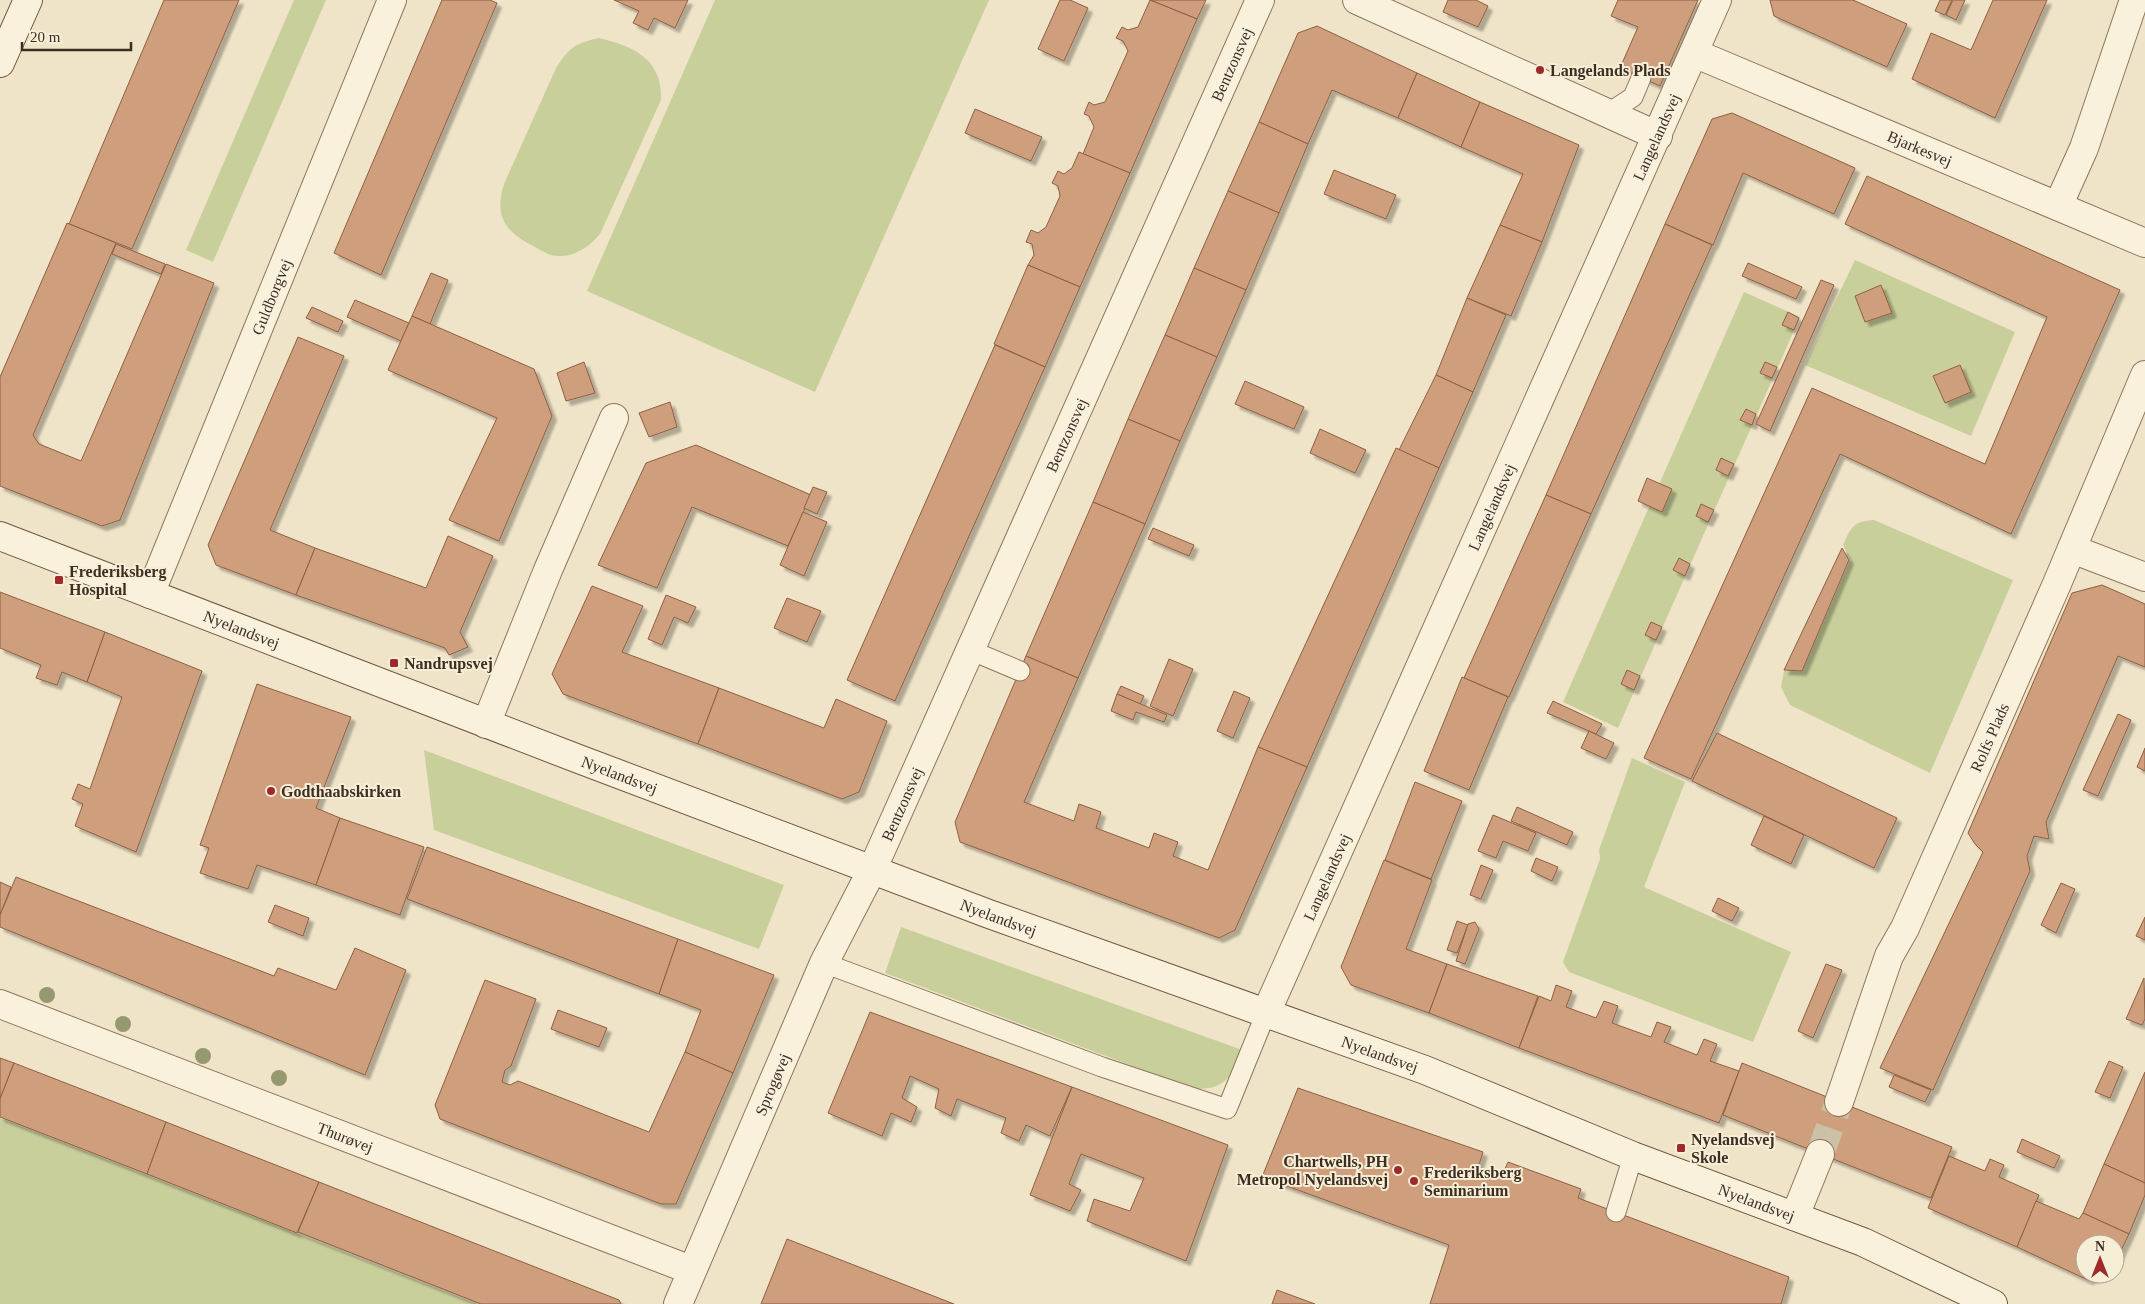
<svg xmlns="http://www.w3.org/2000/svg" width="2145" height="1304" font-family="'Times New Roman',serif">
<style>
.green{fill:#c9cf9b}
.building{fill:#cf9f7d;stroke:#8d5f41;filter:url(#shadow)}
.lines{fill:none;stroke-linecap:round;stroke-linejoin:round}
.street-tunnel{stroke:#ccc0a6;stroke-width:28;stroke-dasharray:28 14;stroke-linecap:butt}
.lane-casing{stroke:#8d765c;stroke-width:21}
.street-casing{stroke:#8d765c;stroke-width:30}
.secondary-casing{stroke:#6f573f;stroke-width:30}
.lane{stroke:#faf1dc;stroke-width:19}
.street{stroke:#faf1dc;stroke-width:28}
.secondary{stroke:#faf1dc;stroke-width:28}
.tree{fill:#96986f}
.poi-dot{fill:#9e2a2b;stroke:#f7eed8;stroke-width:2}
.labels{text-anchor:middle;stroke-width:4;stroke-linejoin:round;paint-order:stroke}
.street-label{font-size:16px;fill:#3d2e20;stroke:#f7eed8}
.poi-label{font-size:16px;font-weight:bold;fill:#3d2e20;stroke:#f7eed8;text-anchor:start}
</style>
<defs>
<filter id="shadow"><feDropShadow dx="4.5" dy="4.5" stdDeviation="1" flood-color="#0004"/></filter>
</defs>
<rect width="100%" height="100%" fill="#f0e4c8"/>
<g class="green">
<path d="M294,0H326L213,262L186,250Z"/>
<path d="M715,0H989L815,392L587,291Z"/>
<path d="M599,38C633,46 663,59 661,100L601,232C591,247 570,260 551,255C545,253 539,249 533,246C505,232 494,216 504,184L556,68C569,48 575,43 599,38Z"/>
<path d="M1855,260L2015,332L1971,436L1805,365Z"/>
<path d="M1744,292L1800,317L1618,728L1563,702Z"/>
<path d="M1874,520L2013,580L1930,773L1790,705L1781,687L1784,671H1802L1850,560L1843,545C1851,528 1853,521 1874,520Z"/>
<path d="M424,750L784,885L759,949L434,830Z"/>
<path d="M1632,758L1685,782L1644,887L1791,952L1753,1042L1569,972L1563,962L1600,859L1599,850Z"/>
<path d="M901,927L1245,1051C1231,1077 1224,1092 1191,1088L885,973Z"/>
<path d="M0,1118L451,1294L477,1304H0Z"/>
</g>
<g class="building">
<path d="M164,0H239L132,249L69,224Z"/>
<path d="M442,0H490L497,3L381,275L334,253Z"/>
<path d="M614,0H688L675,28L654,18L648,30L633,23L639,11Z"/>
<path d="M1060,0H1070L1088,8L1064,61L1038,49Z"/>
<path d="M1150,0H1206L1197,19Z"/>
<path d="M1150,0L1197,19L1130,173L1083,154L1094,127L1089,116L1084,114L1089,102L1094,105L1105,102L1128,51L1123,41L1116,38L1122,27L1128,30L1138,27Z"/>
<path d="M1448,0H1476L1488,6L1478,27L1443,12Z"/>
<path d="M1618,0H1698L1660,86L1620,68L1638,27L1611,16Z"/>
<path d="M1770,0H1853L1907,24L1887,67L1774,16Z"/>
<path d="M1940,0H1952L1945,15L1935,11Z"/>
<path d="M1953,0H1965L1956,20L1946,15Z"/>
<path d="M1993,0H2047L1995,118L1912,79L1931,33L1971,50Z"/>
<path d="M1317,26L1417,73L1398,118L1332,90L1308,144L1259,122L1298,33Z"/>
<path d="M1417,73L1480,102L1461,147L1398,118Z"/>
<path d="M1480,102L1579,145L1542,242L1500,225L1523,174L1461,147Z"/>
<path d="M975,109L1042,137L1031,161L965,133Z"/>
<path d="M1732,113L1855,168L1834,214L1743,173L1713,245L1665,224L1712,119Z"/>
<path d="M1259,122L1308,144L1279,213L1228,191Z"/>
<path d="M1079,152L1130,173L1080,287L1028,265L1034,255L1032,244L1026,242L1031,230L1038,233L1046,227L1060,196L1058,186L1052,183L1058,171L1064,174L1072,168Z"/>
<path d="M1334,170L1396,195L1386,219L1324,194Z"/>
<path d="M1867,176L2120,290L2011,534L1840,454L1691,779L1644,758L1812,388L1985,464L2047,317L1845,224Z"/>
<path d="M1228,191L1279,213L1246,290L1194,268Z"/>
<path d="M67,223L116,243L33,435L39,444L81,461L166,264L214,283L120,520L102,526L0,486V377Z"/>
<path d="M1665,224L1712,245L1591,514L1546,495Z"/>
<path d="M1500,225L1542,242L1511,316L1467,298Z"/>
<path d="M116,244L165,264L161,274L112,254Z"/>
<path d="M1748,263L1802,287L1796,299L1742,276Z"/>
<path d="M1028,265L1080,287L1045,367L994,344Z"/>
<path d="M1194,268L1246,290L1217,357L1165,335Z"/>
<path d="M431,273L448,280L430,324L412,316Z"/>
<path d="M1821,280L1834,285L1770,431L1756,424Z"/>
<path d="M1881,285L1892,313L1865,322L1855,296Z"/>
<path d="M1467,298L1506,315L1473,392L1436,375Z"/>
<path d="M355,300L409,323L401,341L347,317Z"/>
<path d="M312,307L343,321L338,332L306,318Z"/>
<path d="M1788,312L1799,318L1794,330L1782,325Z"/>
<path d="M412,316L534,369L552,416L499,541L449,520L497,418L388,370Z"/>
<path d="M1165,335L1217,357L1180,441L1128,419Z"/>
<path d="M298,337L344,356L270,530L315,548L296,595L216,565L208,545Z"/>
<path d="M995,345L1045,367L895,701L847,680Z"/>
<path d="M584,362L595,393L566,401L557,373Z"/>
<path d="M1765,362L1777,367L1772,378L1760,373Z"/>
<path d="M1960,365L1971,392L1945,403L1933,376Z"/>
<path d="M1436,375L1473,392L1439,468L1399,450Z"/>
<path d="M1245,381L1304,407L1294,429L1235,404Z"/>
<path d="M670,402L677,427L649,437L639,413Z"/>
<path d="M1746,409L1756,414L1752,425L1740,420Z"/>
<path d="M1128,419L1180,441L1145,524L1093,502Z"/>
<path d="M1320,429L1366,450L1355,473L1310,453Z"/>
<path d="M696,445L811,495L788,546L692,507L657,588L598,565L646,463Z"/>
<path d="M1396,448L1439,468L1307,767L1258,747Z"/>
<path d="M1721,458L1734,464L1728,476L1716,470Z"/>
<path d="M1647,478L1672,489L1662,512L1638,501Z"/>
<path d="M813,487L827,492L817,514L804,508Z"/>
<path d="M1546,495L1591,514L1509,697L1464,678Z"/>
<path d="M1093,502L1145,524L1078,678L1026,656Z"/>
<path d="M1701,504L1714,510L1708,522L1696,516Z"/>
<path d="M803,512L827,522L804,576L780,565Z"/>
<path d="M1153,528L1194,545L1189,556L1148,539Z"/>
<path d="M448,536L493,556L460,632L468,647L449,655L445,648L296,595L315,548L426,588Z"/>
<path d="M1842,548L1849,560L1802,671L1784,670Z"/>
<path d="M1679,558L1690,564L1685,576L1673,570Z"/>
<path d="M2102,585L2145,604V667L2118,656L2046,822L2049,839L2034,836L2027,856L2030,871L1933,1090L1880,1068L1983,852L1975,844L1968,833L2072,593Z"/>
<path d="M592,586L643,606L622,652L719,688L698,744L563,694L552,674Z"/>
<path d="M0,592L105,632L87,682L62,672L57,685L36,678L41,665L0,648Z"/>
<path d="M666,595L696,607L688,623L674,617L662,645L648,639Z"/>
<path d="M787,598L821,611L807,642L774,628Z"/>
<path d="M1651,622L1662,627L1656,640L1645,635Z"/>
<path d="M105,632L202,671L136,852L75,826L83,804L72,799L78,784L90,789L122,697L87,682Z"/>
<path d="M1026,656L1078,678L1024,802L1074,821L1079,804L1101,812L1096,828L1149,848L1154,833L1178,842L1173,856L1208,870L1258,747L1307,767L1235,930L1219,938L960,842L955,822Z"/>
<path d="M1169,659L1193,669L1173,716L1150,706Z"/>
<path d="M1627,670L1640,676L1634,690L1621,684Z"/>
<path d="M1462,677L1508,697L1469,790L1424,771Z"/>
<path d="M257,684L351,717L316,808L340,818L316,885L257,865L248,889L200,873L209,848L200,845Z"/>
<path d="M1121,686L1144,696L1140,704L1117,694Z"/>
<path d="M719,688L824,728L836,699L887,721L859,792L842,799L698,744Z"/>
<path d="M1234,691L1250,698L1233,738L1217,731Z"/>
<path d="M1117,694L1167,715L1164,722L1136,712L1133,720L1111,711Z"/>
<path d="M1553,701L1602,724L1596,734L1547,713Z"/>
<path d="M2118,714L2131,720L2098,796L2083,790Z"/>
<path d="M1589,731L1614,743L1606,759L1581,748Z"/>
<path d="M1717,733L1897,818L1874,868L1692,781Z"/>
<path d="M2145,748V771L2137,767Z"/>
<path d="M1415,782L1462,801L1431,879L1385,860Z"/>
<path d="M1517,807L1573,832L1567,845L1511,821Z"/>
<path d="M1493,815L1536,833L1528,851L1503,841L1496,858L1478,851Z"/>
<path d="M1764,816L1804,835L1791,864L1751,845Z"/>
<path d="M340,818L424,847L400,915L316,885Z"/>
<path d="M427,847L678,939L659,994L407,899Z"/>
<path d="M1536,858L1558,867L1552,881L1531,871Z"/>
<path d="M1384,860L1432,880L1406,949L1447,964L1429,1013L1351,985L1341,967Z"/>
<path d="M1481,865L1493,870L1481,899L1470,895Z"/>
<path d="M16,877L274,976L278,968L336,990L355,948L406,970L365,1075L0,927V915Z"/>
<path d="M0,882L11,887L0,915Z"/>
<path d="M2061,883L2075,889L2056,933L2041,925Z"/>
<path d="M1718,898L1739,908L1732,921L1712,911Z"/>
<path d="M275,905L309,918L303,936L268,922Z"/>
<path d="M2145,917V940L2136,936Z"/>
<path d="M1457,921L1468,925L1457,953L1447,950Z"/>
<path d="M1475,922L1479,929L1465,964L1456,961L1468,924Z"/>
<path d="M678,939L774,975L733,1073L685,1052L701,1010L659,994Z"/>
<path d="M1447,964L1538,996L1519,1048L1429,1013Z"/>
<path d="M1826,964L1842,970L1813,1038L1798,1031Z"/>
<path d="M2144,978L2145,1019L2142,1025L2126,1019Z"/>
<path d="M485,980L536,999L511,1066L505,1070L502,1082L510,1085L518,1081L649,1132L685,1052L733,1073L676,1204H661L440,1119L435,1105Z"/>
<path d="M1556,985L1572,991L1566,1007L1596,1018L1604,1001L1618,1006L1612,1023L1651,1037L1657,1022L1671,1027L1664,1042L1697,1055L1704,1039L1717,1044L1710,1061L1739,1071L1719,1123L1519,1048L1539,996L1551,1001Z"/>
<path d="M558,1010L607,1028L599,1047L551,1029Z"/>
<path d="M870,1012L1072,1087L1050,1136L1026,1125L1019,1141L1001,1133L1006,1118L957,1099L951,1116L935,1108L939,1089L910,1076L902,1098L917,1107L911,1122L891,1113L882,1136L828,1113Z"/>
<path d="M0,1058L14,1063L0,1099Z"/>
<path d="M2109,1061L2123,1067L2110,1098L2095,1092Z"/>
<path d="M14,1063L166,1122L147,1174L0,1117V1099Z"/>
<path d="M1742,1063L1952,1147L1931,1198L1723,1115Z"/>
<path d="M2145,1072V1183L2104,1164Z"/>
<path d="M1894,1075L1931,1090L1925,1102L1889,1087Z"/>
<path d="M1072,1087L1228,1145L1186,1261L1087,1221L1094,1199L1130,1211L1144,1178L1081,1154L1069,1184L1081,1190L1070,1211L1030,1195Z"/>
<path d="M1298,1088L1483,1152L1478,1168L1502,1176L1508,1162L1581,1189L1578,1198L1789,1277L1781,1304H1430L1449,1245L1262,1177Z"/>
<path d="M166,1122L319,1182L297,1233L147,1174Z"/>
<path d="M2022,1139L2060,1156L2054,1168L2017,1152Z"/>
<path d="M1949,1156L1985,1171L1990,1159L2004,1165L1999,1177L2039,1195L2017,1247L1928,1208Z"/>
<path d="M2104,1164L2145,1183V1195L2129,1234L2083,1213Z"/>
<path d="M319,1182L619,1300L621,1304H481L298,1232Z"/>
<path d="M2036,1201L2079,1219L2083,1213L2129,1234L2115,1263V1244H2085V1274H2106L2088,1280L2017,1247Z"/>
<path d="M787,1239L954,1304H761Z"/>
<path d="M1277,1290L1315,1304H1272Z"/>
</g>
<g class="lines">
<path class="street-tunnel" d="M1820,1154L1839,1102"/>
<defs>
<g id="lane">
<path d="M1607,114L1633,97L1641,78"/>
<path d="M970,650L1020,671"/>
<path d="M824,963L1102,1067L1227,1109L1266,1013"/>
<path d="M1616,1212L1633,1156"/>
</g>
<g id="street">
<path d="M1357,0L1658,136"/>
<path id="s1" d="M1694,53L2145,243"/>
<path d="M2058,206L2084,148L2134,0"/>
<path d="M2072,549L2145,577"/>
<path id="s2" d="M150,594L392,0"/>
<path d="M486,724L548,570L614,418"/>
<path id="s3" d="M0,1004L691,1270"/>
<path id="s4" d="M1266,1013L1717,0"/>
<path id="s5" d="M1839,1102L1889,956L1905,928L2056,586L2145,375"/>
<path d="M1795,1216L1820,1154"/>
<path id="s6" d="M678,1304L824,963L873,868L1260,0"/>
</g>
<g id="secondary">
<path d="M0,63L28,0"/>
<path id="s7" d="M0,536L576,758L989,914L1425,1070L1633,1156L1863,1242L1993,1304"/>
</g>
</defs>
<use href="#lane" class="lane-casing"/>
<use href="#street" class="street-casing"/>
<use href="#secondary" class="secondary-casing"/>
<use href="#lane" class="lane"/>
<use href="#street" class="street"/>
<use href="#secondary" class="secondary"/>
</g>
<g class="tree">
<circle cx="47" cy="995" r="8"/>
<circle cx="123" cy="1024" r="8"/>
<circle cx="203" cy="1056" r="8"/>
<circle cx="279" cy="1078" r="8"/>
</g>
<g class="poi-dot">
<circle cx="1540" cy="70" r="5"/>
<rect x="54" y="575" width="10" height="10" rx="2.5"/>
<rect x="389" y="658" width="10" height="10" rx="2.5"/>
<circle cx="271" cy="791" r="5"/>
<rect x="1676" y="1143" width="10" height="10" rx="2.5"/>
<circle cx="1398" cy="1170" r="5"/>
<circle cx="1414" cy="1181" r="5"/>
</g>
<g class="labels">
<g class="street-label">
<text dy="6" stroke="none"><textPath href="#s6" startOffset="1358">Bentzonsvej</textPath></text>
<text dy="6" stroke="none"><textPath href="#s4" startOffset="959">Langelandsvej</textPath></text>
<text dy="6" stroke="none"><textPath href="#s1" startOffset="245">Bjarkesvej</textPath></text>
<text dy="6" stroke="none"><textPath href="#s2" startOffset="321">Guldborgvej</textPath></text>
<text dy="6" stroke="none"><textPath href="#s6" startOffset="952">Bentzonsvej</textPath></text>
<text dy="6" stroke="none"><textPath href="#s4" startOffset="554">Langelandsvej</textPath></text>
<text dy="6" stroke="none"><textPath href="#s7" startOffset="259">Nyelandsvej</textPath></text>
<text dy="6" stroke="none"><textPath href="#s5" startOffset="395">Rolfs Plads</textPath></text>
<text dy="6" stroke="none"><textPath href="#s7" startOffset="664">Nyelandsvej</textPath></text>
<text dy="6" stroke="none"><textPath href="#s6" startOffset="548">Bentzonsvej</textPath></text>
<text dy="6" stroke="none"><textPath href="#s4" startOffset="149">Langelandsvej</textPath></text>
<text dy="6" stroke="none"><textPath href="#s7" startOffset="1069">Nyelandsvej</textPath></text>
<text dy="6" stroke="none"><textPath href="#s7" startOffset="1474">Nyelandsvej</textPath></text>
<text dy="6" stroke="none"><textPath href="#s6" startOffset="239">Sprogøvej</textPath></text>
<text dy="6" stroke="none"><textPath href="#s3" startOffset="370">Thurøvej</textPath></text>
<text dy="6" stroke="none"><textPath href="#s7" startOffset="1879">Nyelandsvej</textPath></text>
</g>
<g class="poi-label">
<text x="1550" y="76">Langelands Plads</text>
<text x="69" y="577">Frederiksberg<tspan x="69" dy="18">Hospital</tspan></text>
<text x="404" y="669">Nandrupsvej</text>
<text x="281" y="797">Godthaabskirken</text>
<text x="1691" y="1145">Nyelandsvej<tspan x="1691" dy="18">Skole</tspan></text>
<text x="1388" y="1167" text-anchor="end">Chartwells, PH<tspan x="1388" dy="18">Metropol Nyelandsvej</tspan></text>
<text x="1424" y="1178">Frederiksberg<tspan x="1424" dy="18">Seminarium</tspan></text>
</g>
</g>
<g transform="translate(2100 1259)"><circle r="24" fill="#f7eed8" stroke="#ada18e"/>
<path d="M0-4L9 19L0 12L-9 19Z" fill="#9e2a2b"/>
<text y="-8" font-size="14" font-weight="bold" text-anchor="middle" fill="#3d2e20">N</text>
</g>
<path d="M22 42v8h109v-8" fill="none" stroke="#3d2e20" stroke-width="2.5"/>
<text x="30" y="42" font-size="15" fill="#3d2e20" stroke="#f7eed8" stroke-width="4" paint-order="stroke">20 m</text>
</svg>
